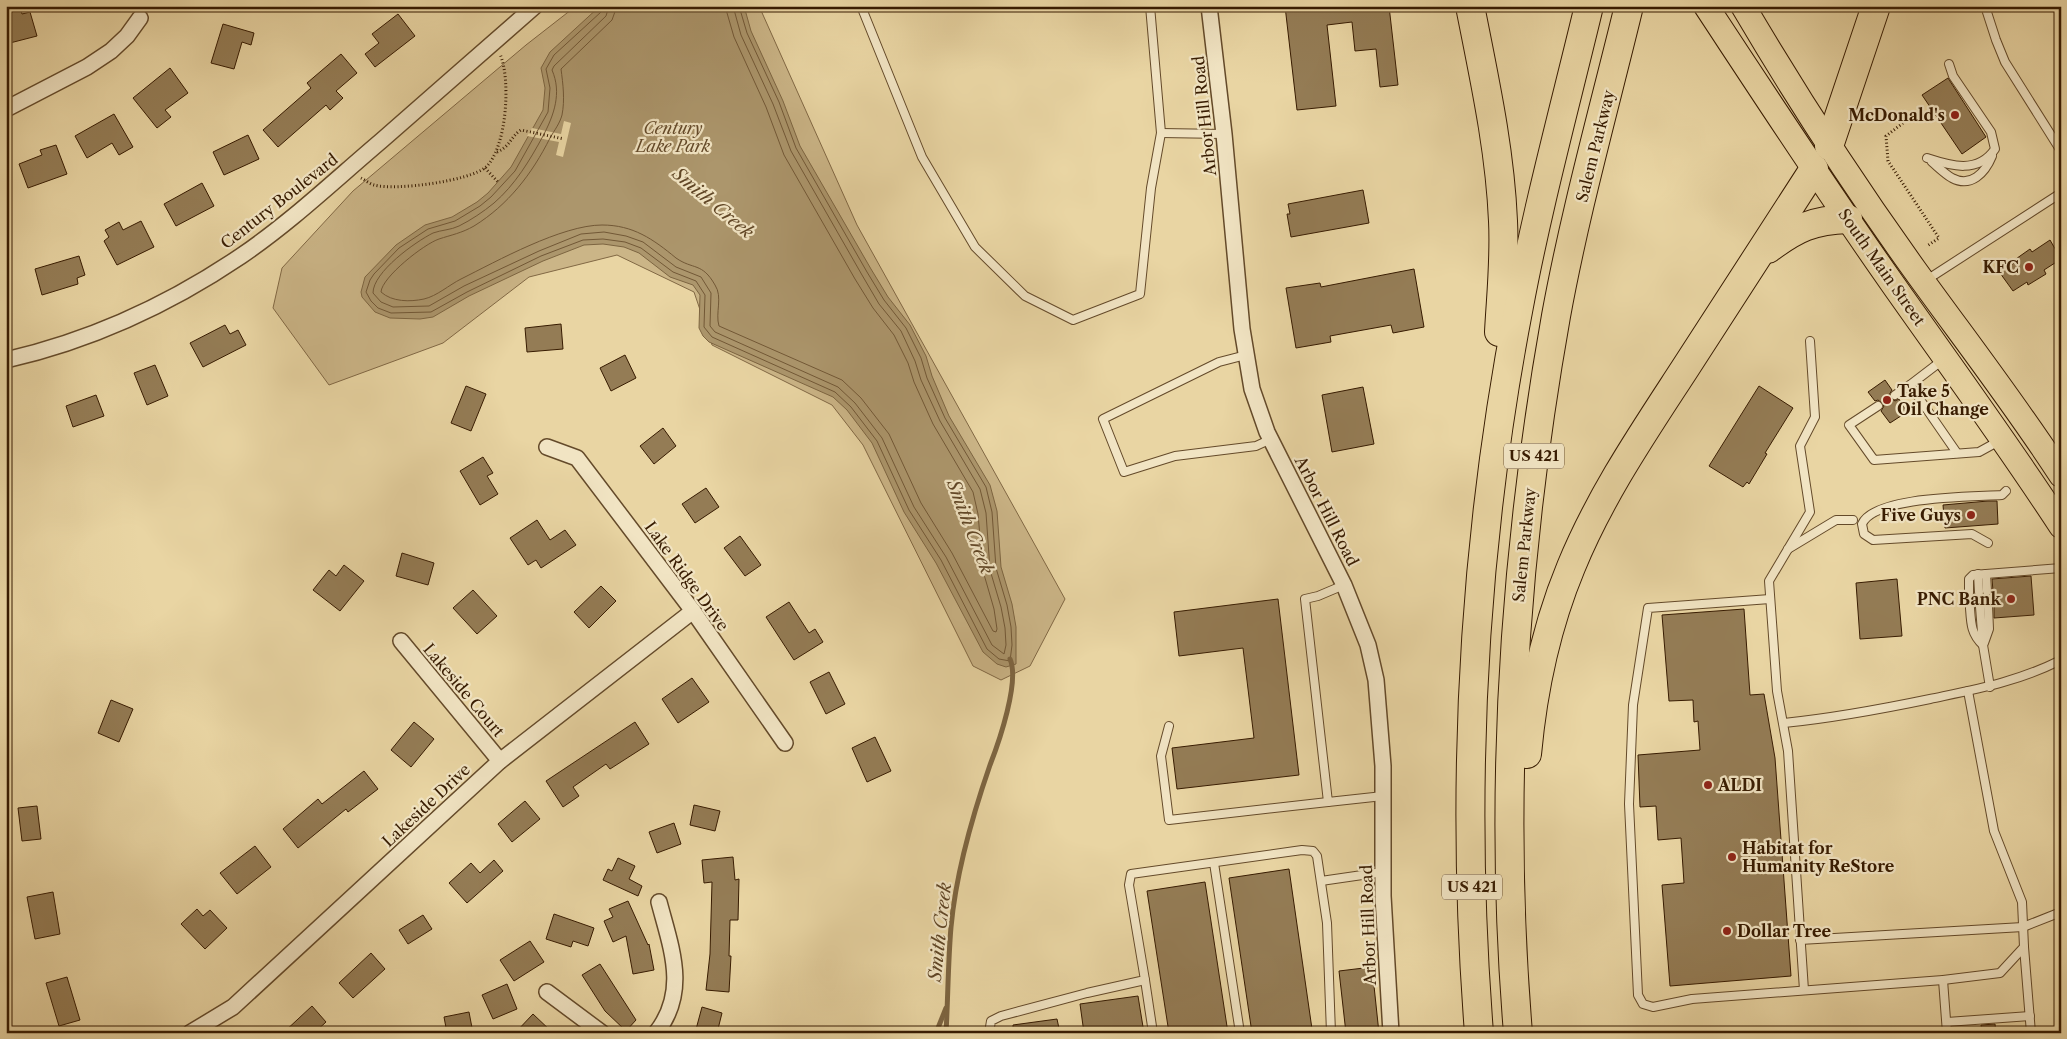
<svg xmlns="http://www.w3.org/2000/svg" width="2067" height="1039" font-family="'Libre Caslon Text',serif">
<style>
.green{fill:#cbb587;stroke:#816844}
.water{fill:#ac966c;stroke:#7d6541}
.pier{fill:#e9d5a3}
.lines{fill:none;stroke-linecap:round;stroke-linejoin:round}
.shore{stroke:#725836;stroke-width:1}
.stream{stroke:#7d6541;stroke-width:5}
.building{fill:#947c55;stroke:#371b01}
.service-casing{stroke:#644a2a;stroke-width:10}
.minor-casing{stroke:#644a2a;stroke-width:18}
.primary-casing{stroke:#371b01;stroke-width:26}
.motorway-casing{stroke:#371b01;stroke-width:30}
.path{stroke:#371b01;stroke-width:3;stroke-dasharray:1 2.5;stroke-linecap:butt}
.service{stroke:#f1e4c3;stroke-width:8}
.minor{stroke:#f1e4c3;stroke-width:15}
.primary{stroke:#e9d5a3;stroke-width:24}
.motorway{stroke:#e9d5a3;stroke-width:28}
.poi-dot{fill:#8f2418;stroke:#f1e4c3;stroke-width:2}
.labels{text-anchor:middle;stroke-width:4.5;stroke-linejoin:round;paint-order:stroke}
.shield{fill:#f1e4c3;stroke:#6f573b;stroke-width:1}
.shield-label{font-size:15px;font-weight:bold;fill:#371b01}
.poi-label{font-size:16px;font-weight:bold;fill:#371b01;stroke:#f1e4c3;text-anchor:end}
.street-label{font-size:16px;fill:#371b01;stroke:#f1e4c3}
.park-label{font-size:16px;font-style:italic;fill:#634929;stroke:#f1e4c3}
.water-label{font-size:18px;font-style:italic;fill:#604626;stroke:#f1e4c3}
</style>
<rect width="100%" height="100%" fill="#e9d5a3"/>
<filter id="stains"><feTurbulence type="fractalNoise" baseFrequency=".004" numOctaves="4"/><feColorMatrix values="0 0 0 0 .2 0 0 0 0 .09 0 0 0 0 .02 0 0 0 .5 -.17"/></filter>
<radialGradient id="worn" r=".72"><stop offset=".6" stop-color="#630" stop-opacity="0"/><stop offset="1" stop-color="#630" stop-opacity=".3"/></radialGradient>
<path class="green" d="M576,6H759L857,225L1065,599L1030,666L1001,680L973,666L863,445L832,405L712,345L694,292L617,255L529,277L443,343L329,385L273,308L282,268L353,191L526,45Z"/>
<path class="water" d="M600,6H744L751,31L783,101L800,146L871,269L888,297L910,325L926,356L932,376L949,416L990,485L997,511L1001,567L1012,604L1016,627V664L1006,667L997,664L983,652L936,563L904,512L872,443L847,410L833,397L709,342L703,336L699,328L700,295L693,285L670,277L639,253L624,247L603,244L584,245L543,261L469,296L433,317L420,319L390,318L375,312L362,297L361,292L365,277L396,245L425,225L452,217L477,202L488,193L511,167L543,110L545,88L541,68L550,52Z"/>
<path class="pier" d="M564,121L571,123L563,157L556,155L559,142L527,136L532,128L561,134Z"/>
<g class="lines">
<g class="shore">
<path d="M603,6L601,12L554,55L546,69L550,88L548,112L515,171L491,197L480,206L455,221L428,229L399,248L374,274L370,280L366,292L371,301L378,308L391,313L431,312L467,292L541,256L583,240L603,239L625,242L641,248L673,272L696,281L705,295L704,327L712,337L835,392L851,407L877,441L909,510L941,560L987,649L999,659L1010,661L1012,645L1011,627L1007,605L996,568L992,512L986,487L945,418L927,378L921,358L906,328L884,300L867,272L796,148L779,102L747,33L739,6"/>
<path d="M609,6L606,16L554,66L552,70C562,93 554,115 543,136C530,160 515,185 494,203C483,212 471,220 459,226C451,230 441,230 433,233C415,242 373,272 373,293L381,302L393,307L429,306L464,286L539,251L581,234L604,232L626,236L643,242L676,267L701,277L711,293L710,326L715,332L838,387L855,403L882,438L914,507L946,557L992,645L1004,654L1006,645L1005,628L1001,607L990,570L986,513L980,489L940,421L921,380L915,361L901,331L879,304L862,275L791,151L773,104L741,35L733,6"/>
<path d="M617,6L612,20L561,69C563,84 565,100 562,115C560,123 554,131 550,138C532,174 508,205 474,226C462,233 451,235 439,239C424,244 382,277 381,292C392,302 410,302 424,299C437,296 449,285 461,279C497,261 562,225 602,225C633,225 653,239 676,258C693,270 702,262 715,285C723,297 715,313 719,326L842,380L861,398L889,434L921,503L952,553L993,631L996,632L997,629L994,609L983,571L978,514L973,492L933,424L914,382L908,363L894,335L873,308L855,279L784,155L766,107L734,37L725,6"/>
</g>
<g class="stream">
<path d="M936,1033L946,1008"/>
<path d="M946,1033C948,998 948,962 951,927C956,872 972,817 990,765C999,742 1020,681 1010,659"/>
</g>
</g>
<g class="building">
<path d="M1285,6H1389L1398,85L1380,87L1376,49L1355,51L1352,22L1327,25L1336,106L1297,110Z"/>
<path d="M20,7L22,14L30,12L37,36L6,44V11Z"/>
<path d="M398,14L415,36L375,67L365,54L379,43L372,34Z"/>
<path d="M223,24L254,33L251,45L242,42L234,69L211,63Z"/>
<path d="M341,54L357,73L336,91L343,98L330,110L326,105L278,147L263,130L311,88L307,83Z"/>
<path d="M170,68L188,93L165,110L171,117L157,128L133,98Z"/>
<path d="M1948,78L1986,137L1962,154L1922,95Z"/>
<path d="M114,114L133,147L119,155L112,143L87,158L75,136Z"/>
<path d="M248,135L259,159L224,175L213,152Z"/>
<path d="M56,145L67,174L28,188L19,164L42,155L40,150Z"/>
<path d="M202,183L214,206L176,226L164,204Z"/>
<path d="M1363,190L1369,223L1291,237L1287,214H1290L1288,204Z"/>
<path d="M141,221L154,247L117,265L104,241L109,237L105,230L119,222L123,230Z"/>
<path d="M2050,240L2061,259L2044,270L2046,274L2028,285L2027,282L2013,291L2000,273L2014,263L2013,261L2030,249L2032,252Z"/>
<path d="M79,256L85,275L77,278L78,284L42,295L35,269Z"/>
<path d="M1414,269L1424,327L1393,333L1391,325L1330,336L1331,342L1296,348L1286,288L1320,283L1321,287Z"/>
<path d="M561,324L563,349L527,352L525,328Z"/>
<path d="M225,325L230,334L238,330L246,345L203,367L190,343Z"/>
<path d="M625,355L636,378L611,391L600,368Z"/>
<path d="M155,365L168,396L147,405L134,373Z"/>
<path d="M1885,380L1892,390L1889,395L1891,398L1895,401L1899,399L1907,412L1890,423L1881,411L1884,406L1882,403L1878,400L1875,401L1868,392Z"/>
<path d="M466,386L486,394L471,431L451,423Z"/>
<path d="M1759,386L1793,408L1765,453L1767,454L1749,484L1747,482L1743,487L1709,466Z"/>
<path d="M1363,387L1374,444L1332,452L1322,395Z"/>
<path d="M96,395L104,416L73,427L66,406Z"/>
<path d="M663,428L676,446L654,464L640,446Z"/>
<path d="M483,457L493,473L487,476L498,494L480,505L460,471Z"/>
<path d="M706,488L719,507L695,523L682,504Z"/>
<path d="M1988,501H1997L1998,524L1945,528L1943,505Z"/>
<path d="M537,520L550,540L565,530L576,545L541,568L536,560L528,565L510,538Z"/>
<path d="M740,536L761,565L745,576L724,548Z"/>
<path d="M402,553L434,563L428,585L396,576Z"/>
<path d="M344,565L364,581L340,611L313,590L329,570L336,576Z"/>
<path d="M2031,576L2034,615L1994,618V605L1991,601L1979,602L1975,605L1968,603V598L1974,595L1979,598L1990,595L1993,591L1992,579Z"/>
<path d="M1897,579L1902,636L1860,639L1856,583Z"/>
<path d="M601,586L616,601L589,628L574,612Z"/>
<path d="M473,590L497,616L477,634L453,608Z"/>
<path d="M1278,599L1299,775L1177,789L1172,748L1254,738L1243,648L1179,656L1174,612Z"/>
<path d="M789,602L809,633L815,629L823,642L794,660L766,617Z"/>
<path d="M1744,609L1750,695L1764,694L1775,758L1791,976L1670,986L1662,885L1684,883L1681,838L1658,840L1656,806L1640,807L1638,755L1700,750L1698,721L1694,722L1693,700L1669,701L1662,615Z"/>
<path d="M829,672L845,704L826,714L810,682Z"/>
<path d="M692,678L709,702L678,723L662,699Z"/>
<path d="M111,700L133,709L119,742L98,733Z"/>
<path d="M414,722L434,739L411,767L391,750Z"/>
<path d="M635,722L649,744L610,769L606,764L573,787L579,796L563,807L546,781Z"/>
<path d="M875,737L891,771L867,782L852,748Z"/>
<path d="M364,771L378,789L348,812L346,809L298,848L283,829L318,799L322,804Z"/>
<path d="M525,801L540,819L512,842L498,824Z"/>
<path d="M694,805L720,811L715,831L690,825Z"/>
<path d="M37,806L41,839L22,841L18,808Z"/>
<path d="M674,823L681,844L657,853L649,832Z"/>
<path d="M255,846L271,867L237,894L220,873Z"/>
<path d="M733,857L735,880L739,879L738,920H730L729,956H731L729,992L706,990L710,954L712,882L704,883L702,860Z"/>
<path d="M618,858L635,866L629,879L642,886L638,896L603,880L608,869L612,871Z"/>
<path d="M494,860L503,871L467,903L449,883L471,863L480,873Z"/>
<path d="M1289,869L1312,1029L1285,1033H1252L1229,878Z"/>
<path d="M1205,882L1228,1033H1169L1147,891Z"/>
<path d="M53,892L60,934L35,939L27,897Z"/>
<path d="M628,901L648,945L649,944L654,970L633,974L626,936L613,942L604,921L613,917L609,909Z"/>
<path d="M197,909L203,916L210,910L227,928L205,949L181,924Z"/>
<path d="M554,914L594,928L588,946L573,941L571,947L546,939Z"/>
<path d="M423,915L432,929L408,944L399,930Z"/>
<path d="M530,941L544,962L514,981L500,960Z"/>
<path d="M371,953L385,969L353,998L339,983Z"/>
<path d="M600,964L636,1020L626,1031L605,1011L582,975Z"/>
<path d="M1372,967L1379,1033H1346L1339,971Z"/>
<path d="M67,977L80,1020L59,1026L46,983Z"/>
<path d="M507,984L517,1009L493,1019L482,995Z"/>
<path d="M1138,996L1144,1033H1084L1080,1004Z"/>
<path d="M312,1006L326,1022L314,1033H283Z"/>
<path d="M702,1007L722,1013L717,1033H695Z"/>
<path d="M469,1012L473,1033H447L444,1017Z"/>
<path d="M533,1014L553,1033H515Z"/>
<path d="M1057,1019L1060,1033H1013V1025Z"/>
<path d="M1995,1024L1996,1033H1982L1981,1025Z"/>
</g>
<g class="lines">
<defs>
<g id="service">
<path d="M861,6L922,157L975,247L1025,296L1073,320L1140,294L1151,188L1161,133L1150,6"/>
<path d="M1985,6L1996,40L2005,62L2061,151"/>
<path d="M1161,133L1224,134"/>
<path d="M2057,143L2061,131"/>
<path d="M1927,158C1951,166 1978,174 1995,149L1991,132L1953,76L1949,64"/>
<path d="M1932,162C1938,167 1945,174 1952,178C1971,188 1985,173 1992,156"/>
<path d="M1925,281L2061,193"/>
<path d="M1246,355L1219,362L1103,419L1124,472L1175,456L1256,446L1271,439"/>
<path d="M1944,359L1910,385L1957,453"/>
<path d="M1895,395L1910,385"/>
<path d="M1878,406L1849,425L1874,460L1979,452L1999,441"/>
<path d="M1988,543L1972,534L1873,540L1864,534L1862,524C1874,496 1973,497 2002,495L2006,491"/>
<path d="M1788,549L1836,520H1853"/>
<path d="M1978,574L1979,592"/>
<path d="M1986,574L1987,591"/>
<path d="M1344,585L1318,596L1305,599L1328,802L1383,796"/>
<path d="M1969,593V579L1973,575L2061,568"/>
<path d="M1770,599L1648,608L1633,705L1629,804L1638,995L1643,1004L1653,1007L1692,999L1943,980L2000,973L2024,947L2022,902L1994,831L1968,691"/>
<path d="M1980,607L1983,645L1990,687"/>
<path d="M1970,608C1971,623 1971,634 1983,645"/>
<path d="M1984,643L1989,629L1988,606"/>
<path d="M1784,723C1833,718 1882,709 1930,699C1977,689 2017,682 2061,660"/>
<path d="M1169,726L1161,756L1169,820L1328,802"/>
<path d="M1214,863L1240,1033"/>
<path d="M1321,881L1383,872"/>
<path d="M1800,940L2023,927L2061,912"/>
<path d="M2024,947L2031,1033"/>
<path d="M1145,980L1153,1033"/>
<path d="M1943,980L1947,1033"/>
<path d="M1804,990L1788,751L1777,691L1769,581L1810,512L1800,446L1815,417L1810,341"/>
<path d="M1947,1022L2030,1016"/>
<path d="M989,1033L991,1021L1001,1016L1087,993L1145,980L1129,885L1131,874L1302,850L1313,851L1317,856L1327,923L1331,1033"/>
</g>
<g id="minor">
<path d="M1209,6L1224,134L1242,329L1252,389L1267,432L1344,585L1368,645L1376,680L1383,766V896L1391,1033"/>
<path d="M6,109L87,67L111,51L127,36L140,18"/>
<path d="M6,360C89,341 170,304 241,256C291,222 335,180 381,141C432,96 484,51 535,6"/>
<path d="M547,447L577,458L693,611L785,743"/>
<path d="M401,641L500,761"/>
<path d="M547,992L602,1033"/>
<path d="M190,1033L233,1007L500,761L693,611"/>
<path d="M656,1033C689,991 671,948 659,902"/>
</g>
<g id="primary">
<path d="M1706,6C1767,99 1828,192 1892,283C1949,364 2007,443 2061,526"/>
<path d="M1743,6C1796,96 1853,184 1914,269C1963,337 2015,404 2061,475"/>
</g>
<g id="motorway">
<path d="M1470,6C1484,77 1500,149 1503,221C1505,258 1501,295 1499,332"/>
<path d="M1829,146L1876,6"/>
<path d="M1768,249C1796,228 1813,220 1848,219"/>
<path d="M1527,754C1533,689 1546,627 1571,567C1600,496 1643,433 1684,370C1727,303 1770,236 1814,169"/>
<path d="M1479,1033C1460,791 1473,544 1519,306C1538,205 1565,106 1589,6"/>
<path d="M1518,1033C1498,793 1514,552 1556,316C1575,212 1604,109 1629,6"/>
</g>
</defs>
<use href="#service" class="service-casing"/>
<use href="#minor" class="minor-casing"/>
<use href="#primary" class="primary-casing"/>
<use href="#motorway" class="motorway-casing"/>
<g class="path">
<path d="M1903,123L1886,136L1888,161L1939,238L1927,246"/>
<path d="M497,152C510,147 511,136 521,130L564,139"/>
<path d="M485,168L498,182"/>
<path d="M361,178C365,180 370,184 374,185C395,191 470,181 486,167C507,147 511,79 500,54"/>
</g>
<use href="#service" class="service"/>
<use href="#minor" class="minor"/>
<use href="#primary" class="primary"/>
<use href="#motorway" class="motorway"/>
</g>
<g class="poi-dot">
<circle cx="1955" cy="115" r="5"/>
<circle cx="2029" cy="267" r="5"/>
<circle cx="1887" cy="400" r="5"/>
<circle cx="1971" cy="515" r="5"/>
<circle cx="2011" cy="599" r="5"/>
<circle cx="1708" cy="785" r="5"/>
<circle cx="1732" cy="857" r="5"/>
<circle cx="1727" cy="931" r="5"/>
</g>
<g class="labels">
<g class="shield">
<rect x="1504" y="443.5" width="60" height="25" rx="4"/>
<rect x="1442" y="874.5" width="60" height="25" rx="4"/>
</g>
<g class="shield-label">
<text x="1534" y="461">US 421</text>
<text x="1472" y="892">US 421</text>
</g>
<g class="poi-label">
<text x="1945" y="121">McDonald's</text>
<text x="2019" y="273">KFC</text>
<text x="1897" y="397" text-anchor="start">Take 5<tspan x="1897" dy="18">Oil Change</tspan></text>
<text x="1961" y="521">Five Guys</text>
<text x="2001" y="605">PNC Bank</text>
<text x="1718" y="791" text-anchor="start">ALDI</text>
<text x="1742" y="854" text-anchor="start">Habitat for<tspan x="1742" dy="18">Humanity ReStore</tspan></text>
<text x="1737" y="937" text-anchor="start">Dollar Tree</text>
</g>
<g class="street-label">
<text transform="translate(1204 116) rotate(-96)" y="6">Arbor Hill Road</text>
<text transform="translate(1595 146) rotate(-76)" y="6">Salem Parkway</text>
<text transform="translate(279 201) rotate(-38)" y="6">Century Boulevard</text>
<text transform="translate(1882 267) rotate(55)" y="6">South Main Street</text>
<text transform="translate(1327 511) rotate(63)" y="6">Arbor Hill Road</text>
<text transform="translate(1524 545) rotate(-84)" y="6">Salem Parkway</text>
<text transform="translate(687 576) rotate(54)" y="6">Lake Ridge Drive</text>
<text transform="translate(464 690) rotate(50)" y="6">Lakeside Court</text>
<text transform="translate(426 805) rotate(-43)" y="6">Lakeside Drive</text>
<text transform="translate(1368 925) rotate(-92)" y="6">Arbor Hill Road</text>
</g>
<g class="park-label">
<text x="673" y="134">Century<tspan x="673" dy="18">Lake Park</tspan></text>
</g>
<g class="water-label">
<text transform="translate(713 203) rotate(40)" y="6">Smith Creek</text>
<text transform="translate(970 527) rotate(69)" y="6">Smith Creek</text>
<text transform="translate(940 932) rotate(-84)" y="6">Smith Creek</text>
</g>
</g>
<rect width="2067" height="1039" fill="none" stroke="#e9d5a3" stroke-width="25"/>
<rect x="8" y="8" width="2052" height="1024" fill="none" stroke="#371b01" stroke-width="2.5"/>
<rect x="12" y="12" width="2042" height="1014" fill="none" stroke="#371b01"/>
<rect width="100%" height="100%" filter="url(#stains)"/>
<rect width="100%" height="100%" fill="url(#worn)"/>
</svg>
